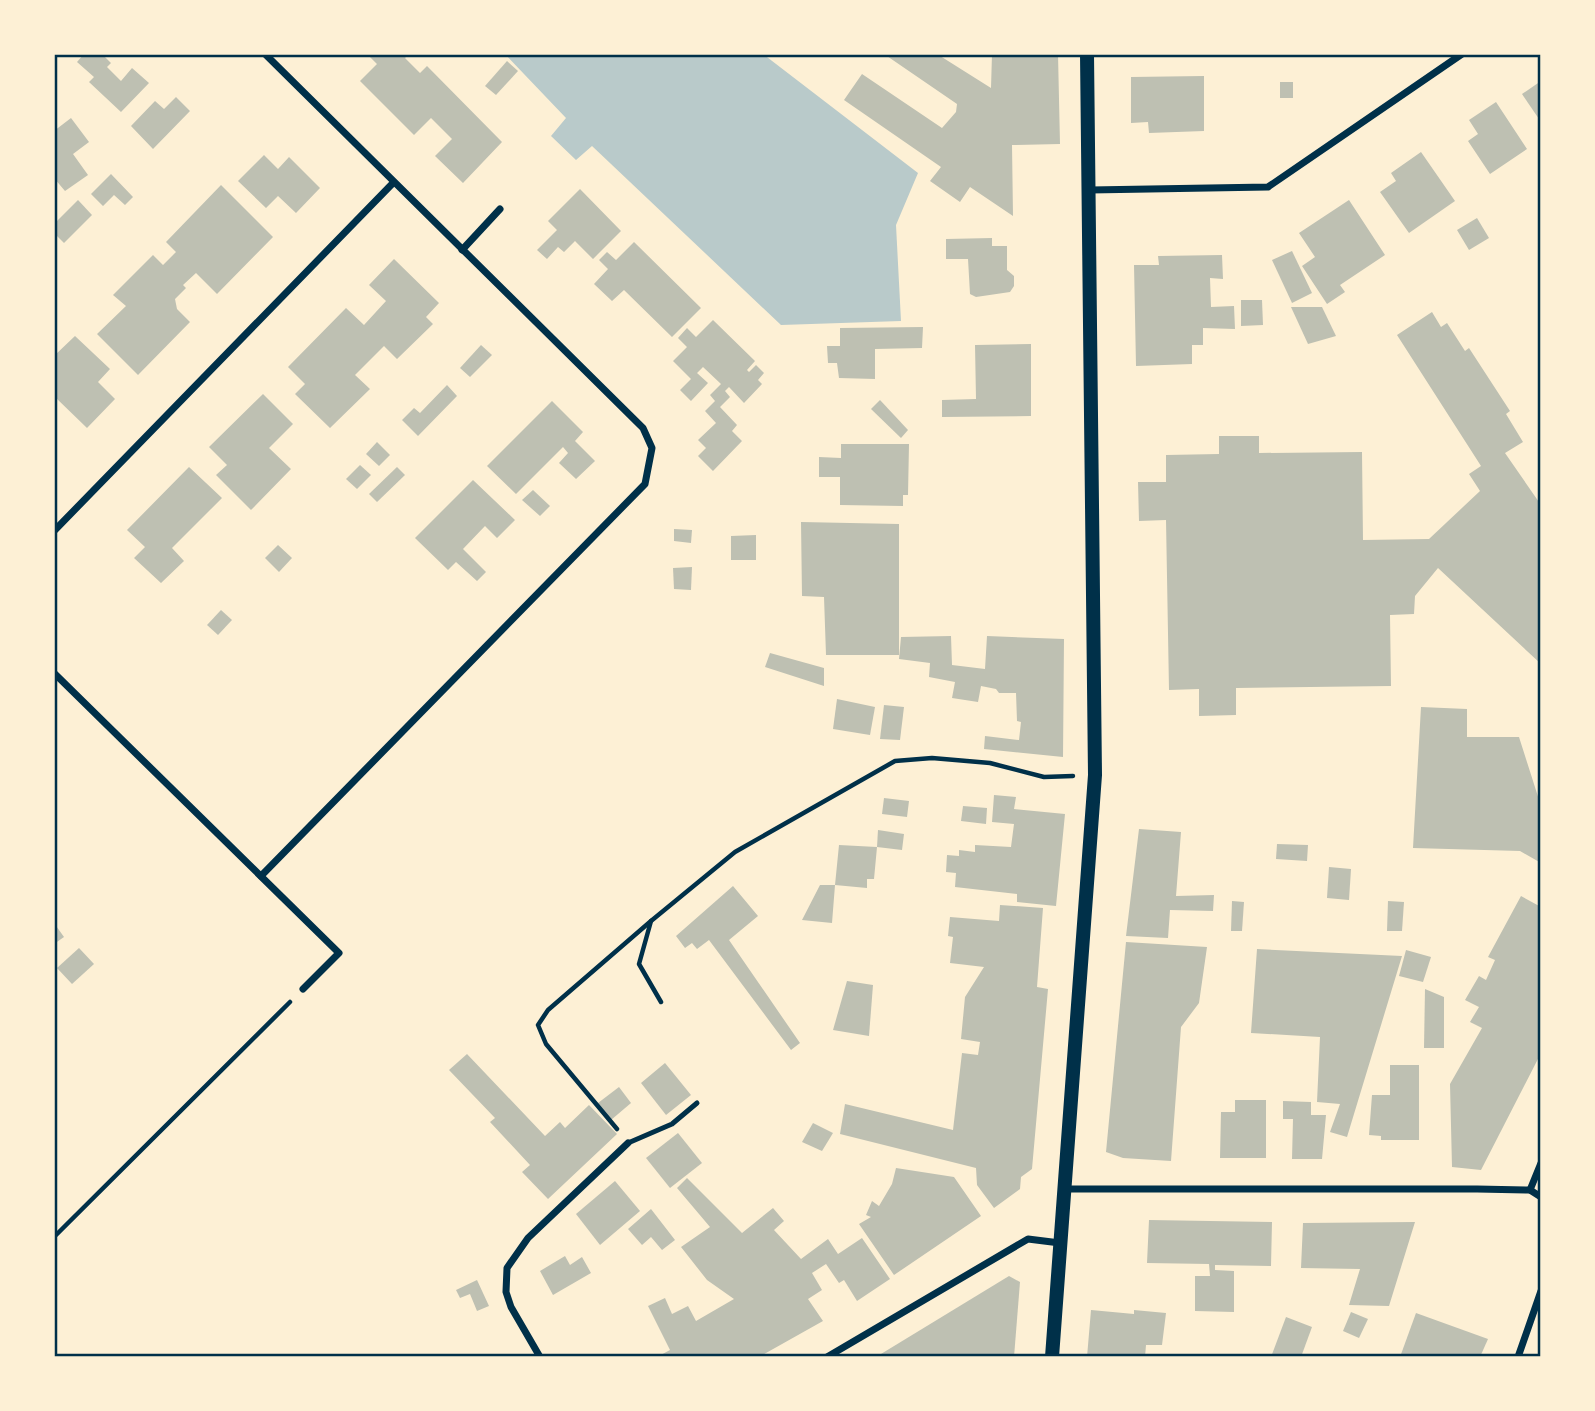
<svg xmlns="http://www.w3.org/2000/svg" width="1595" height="1411" font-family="Montserrat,sans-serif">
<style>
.green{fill:#b9caca}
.building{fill:#bec0b2}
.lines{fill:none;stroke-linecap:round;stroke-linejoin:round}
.path{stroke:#003049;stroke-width:4.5}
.service{stroke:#003049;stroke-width:5}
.minor{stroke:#003049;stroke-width:7}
.secondary{stroke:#003049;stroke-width:14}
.neatline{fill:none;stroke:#003049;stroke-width:2.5}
</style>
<rect width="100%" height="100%" fill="#fdf0d5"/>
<path class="green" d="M505,54H763L918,173L896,225L901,321L781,325L592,146L576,160L551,136L566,118Z"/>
<g class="building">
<path d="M84,54H102L111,63L107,67L121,81L132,68L149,83L121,112L89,82L94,77L77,62Z"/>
<path d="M367,54H409L405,58L420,73L427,66L502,142L463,183L435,156L452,139L431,118L414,135L360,81L377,64Z"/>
<path d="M884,54H937L991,88L992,54H1058L1060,144L1012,145L1013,216L970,187L960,202L930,181L941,167L844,100L862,74L942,128L956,112L957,104Z"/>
<path d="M507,61L518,71L496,95L485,86Z"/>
<path d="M1204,76V131L1149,133L1148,122L1131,123V77Z"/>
<path d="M1541,81V122L1522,94Z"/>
<rect x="1280" y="82" width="13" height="16"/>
<path d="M176,97L190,111L153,149L131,126L155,101L164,109Z"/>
<path d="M1496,102L1527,149L1490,174L1468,141L1478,134L1469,120Z"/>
<path d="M71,118L89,142L73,154L88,175L65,191L54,178V131Z"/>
<path d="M1421,152L1455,201L1409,233L1380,192L1396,181L1391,173Z"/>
<path d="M264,155L278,169L289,157L320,188L296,213L278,196L266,208L238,181Z"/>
<path d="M111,174L133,197L125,205L114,195L103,206L91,194Z"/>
<path d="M221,185L273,237L217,294L196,273L183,285L186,288L175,299L177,309L190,322L138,375L97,334L126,306L113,295L153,255L163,265L176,252L166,242Z"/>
<path d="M580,189L621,231L593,259L575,241L564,252L558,247L547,259L537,250L557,230L548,221Z"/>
<path d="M78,200L92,215L64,243L54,233V224Z"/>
<path d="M1349,200L1385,255L1340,285L1345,292L1327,304L1302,266L1315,257L1299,233Z"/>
<path d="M1477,218L1489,238L1469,250L1457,230Z"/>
<path d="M992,238V246H1007V270L1014,276V286L1010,292L976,297L970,294L968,259H946V239Z"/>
<path d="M634,242L701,308L672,337L624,290L612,301L594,284L608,269L599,260L607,252L616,260Z"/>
<path d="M1292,251L1312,293L1292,303L1272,260Z"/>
<path d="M1222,255L1223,279L1210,278L1211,307L1234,306L1235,329L1203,328V345H1192V364L1136,366L1134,265H1159L1158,256Z"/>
<path d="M394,259L439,303L426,317L433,324L397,359L384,346L355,375L370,389L330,428L295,394L305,384L288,367L346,308L364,325L386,301L369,285Z"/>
<path d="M1241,300H1262L1263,325L1241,326Z"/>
<path d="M1291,307H1322L1336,336L1308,344Z"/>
<path d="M1432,312L1441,327L1447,323L1465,351L1469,348L1510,411L1506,414L1523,442L1505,453L1541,505V664L1438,568L1415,596L1414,614L1390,615L1391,686L1236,688V715L1199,716V689L1169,690L1166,520L1139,521L1138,482H1166V455L1219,454V436H1259V453L1362,452L1363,540L1429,539L1480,491L1469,474L1481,466L1397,335Z"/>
<path d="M713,320L755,361L747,370L749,372L756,365L764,373L758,380L762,384L744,403L729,387L725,391L730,397L720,407L737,425L732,431L742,441L713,471L698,456L706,448L698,440L716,423L705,411L715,401L710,395L721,384L703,367L697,373L708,383L691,401L680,390L691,379L673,361L687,347L678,338L687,328L696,337Z"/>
<path d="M923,327L922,348L875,349V379L839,378L837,363H828L827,346H840V328Z"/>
<path d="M75,336L110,369L98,382L115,399L87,428L54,396V356Z"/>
<path d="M1031,344V416L942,417V400L976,399L975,345Z"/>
<path d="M481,345L492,355L470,377L460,368Z"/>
<path d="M447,385L457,396L418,436L402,420L414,408L420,413Z"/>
<path d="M263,394L293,424L269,448L291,469L251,510L216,475L227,465L209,447Z"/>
<path d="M880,400L908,430L901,438L871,409Z"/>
<path d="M552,401L583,432L575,441L595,461L576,479L559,463L568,453L563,447L516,494L487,466Z"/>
<path d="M377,442L390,455L379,466L366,454Z"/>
<path d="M841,444H909L908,495H903V506L840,505V477H819V457L841,458Z"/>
<path d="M360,465L371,475L357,489L346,479Z"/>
<path d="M189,467L222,498L172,548L184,561L161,583L134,558L145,547L127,530Z"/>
<path d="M397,467L405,475L377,502L369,494Z"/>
<path d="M473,480L515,520L497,538L485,526L463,549L486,572L477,581L456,562L448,570L415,538Z"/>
<path d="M533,490L550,506L540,516L522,500Z"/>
<path d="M801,522L899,524V655H826L824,597L802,596Z"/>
<path d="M674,529L692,530L691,543L674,541Z"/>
<path d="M756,535V560H731V536Z"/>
<path d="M278,545L292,558L279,572L265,558Z"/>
<path d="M692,567L691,590L674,589L673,568Z"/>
<path d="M221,610L232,620L218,635L207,625Z"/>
<path d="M951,636L952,665L985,669L987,636L1064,639L1063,757L984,749L985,736L1019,740L1021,722L1017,721L1016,693H999L996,689L981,686L978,702L952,698L955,682L929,677L930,663L899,659L901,637Z"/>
<path d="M770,653L824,668V686L765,667Z"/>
<path d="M837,699L875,707L870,735L833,729Z"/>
<path d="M884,705L904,707L900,740L880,739Z"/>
<path d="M1421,707L1467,709V737H1519L1541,806V863L1520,851L1413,848Z"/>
<path d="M994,795L1016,797L1014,809L1065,814L1056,906L1017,902V894L955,887L956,873L946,872L947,855L959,856V850L975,852V845L1011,847L1014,824L992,822Z"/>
<path d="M884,798L909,801L907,817L882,814Z"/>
<path d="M963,806L987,808L986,824L961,821Z"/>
<path d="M1139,829L1181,832L1176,896L1214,895L1213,911L1170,910L1168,938L1126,936Z"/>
<path d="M878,830L904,834L902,850L877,847Z"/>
<path d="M1277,844L1308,845L1307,861L1276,859Z"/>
<path d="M839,845L877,847L874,879H867V888L835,885L832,923L802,920L820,885H835Z"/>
<path d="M1329,867L1351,869L1349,900L1327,898Z"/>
<path d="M733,886L758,916L729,940L800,1043L791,1050L709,940L697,949L692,943L685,948L676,936Z"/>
<path d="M1521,896L1541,907V1053L1481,1170L1452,1167L1450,1084L1482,1028L1470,1022L1479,1007L1465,1000L1479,976L1486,980L1495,960L1488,957Z"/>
<path d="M1232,901L1244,902L1242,931H1231Z"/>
<path d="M1388,901L1404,902L1402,931H1387Z"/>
<path d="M1000,905L1043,908L1037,987L1048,989L1032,1169L1021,1177L1020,1189L994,1208L977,1185L976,1168L840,1134L845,1104L953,1130L962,1053L978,1055L980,1042L961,1039L965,997L984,967L950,963L953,937L948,936L950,917L999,921Z"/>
<path d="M54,923L64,937L54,944Z"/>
<path d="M1126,942L1207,947L1199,1003L1181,1027L1171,1161L1123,1158L1106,1152Z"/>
<path d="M79,948L94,964L72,984L57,968Z"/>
<path d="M1257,949L1402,956L1347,1137L1330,1132L1340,1104L1317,1102L1320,1037L1251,1033Z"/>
<path d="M1406,950L1431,957L1423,982L1399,976Z"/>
<path d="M847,981L873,985L869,1036L833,1030Z"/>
<path d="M1425,989L1444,997V1048H1424Z"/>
<path d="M467,1054L545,1136L560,1122L565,1128L589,1105L617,1134L548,1199L522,1172L530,1165L490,1122L495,1118L449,1070Z"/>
<path d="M665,1063L691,1095L666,1115L641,1083Z"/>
<path d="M1390,1065H1419V1140H1381V1136L1369,1135L1372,1095H1390Z"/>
<path d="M619,1087L631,1103L611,1120L598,1103Z"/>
<path d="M1235,1100H1266V1158H1220L1221,1112H1235Z"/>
<path d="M1283,1101L1311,1102V1115H1326L1322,1159H1292L1293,1119H1283Z"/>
<path d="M813,1123L833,1133L822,1151L802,1142Z"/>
<path d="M678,1133L702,1163L670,1188L646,1158Z"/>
<path d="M896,1168L954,1177L981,1216L894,1275L859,1224L871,1217L866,1215L872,1201L879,1206L892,1184Z"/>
<path d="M687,1178L742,1233L773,1208L784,1221L774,1230L801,1259L828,1239L838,1254L862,1238L890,1279L857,1301L844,1280L839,1283L826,1264L812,1273L822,1290L808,1299L823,1321L759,1357H657L670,1350L648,1306L665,1298L672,1314L688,1306L696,1321L734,1299L707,1280L681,1247L710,1227L677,1188Z"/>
<path d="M615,1181L640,1211L600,1245L576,1214Z"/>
<path d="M651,1209L675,1240L662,1250L651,1237L642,1245L628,1229Z"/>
<path d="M1149,1220L1272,1222L1271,1266L1215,1265V1270L1234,1271V1312L1195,1311V1276H1210L1209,1264L1147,1263Z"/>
<path d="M1415,1222L1389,1306L1349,1305L1360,1269L1301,1268L1303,1223Z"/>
<path d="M565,1256L570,1265L582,1257L591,1273L553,1295L540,1271Z"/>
<path d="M1009,1276L1020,1282L1014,1357H876Z"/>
<path d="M477,1280L489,1306L477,1311L470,1294L460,1298L456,1290Z"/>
<path d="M1091,1310L1134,1314V1310L1166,1313L1162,1345H1146L1145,1357H1087Z"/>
<path d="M1351,1312L1368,1319L1359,1338L1343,1331Z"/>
<path d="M1416,1313L1488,1339L1480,1357H1400Z"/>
<path d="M1286,1317L1312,1327L1301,1357H1271Z"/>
</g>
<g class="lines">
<g class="path">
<path d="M661,1002L639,964L651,921L735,852L895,761L932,758L990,763L1044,777L1073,776"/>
<path d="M617,1129L546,1044L538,1025L548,1010L651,921"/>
<path d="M54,1237L290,1002"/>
</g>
<path class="service" d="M628,1143L672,1124L697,1103"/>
<g class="minor">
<path d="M1090,190L1268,187L1462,54"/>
<path d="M462,250L500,209"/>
<path d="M54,531L393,183"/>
<path d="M54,673L339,953L303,989"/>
<path d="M261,876L645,484L652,448L643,428L265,54"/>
<path d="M1064,1189H1477L1530,1190L1541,1197"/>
<path d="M1530,1190L1541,1163"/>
<path d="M540,1357L511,1307L506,1292L507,1268L528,1238L628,1143"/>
<path d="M827,1357L1028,1239L1060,1243"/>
<path d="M1518,1357L1541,1291"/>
</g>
<path class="secondary" d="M1052,1357L1095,775L1087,54"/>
</g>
<rect width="1595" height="1411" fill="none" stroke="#fdf0d5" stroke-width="112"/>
<rect x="56" y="56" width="1483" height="1299" class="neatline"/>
</svg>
